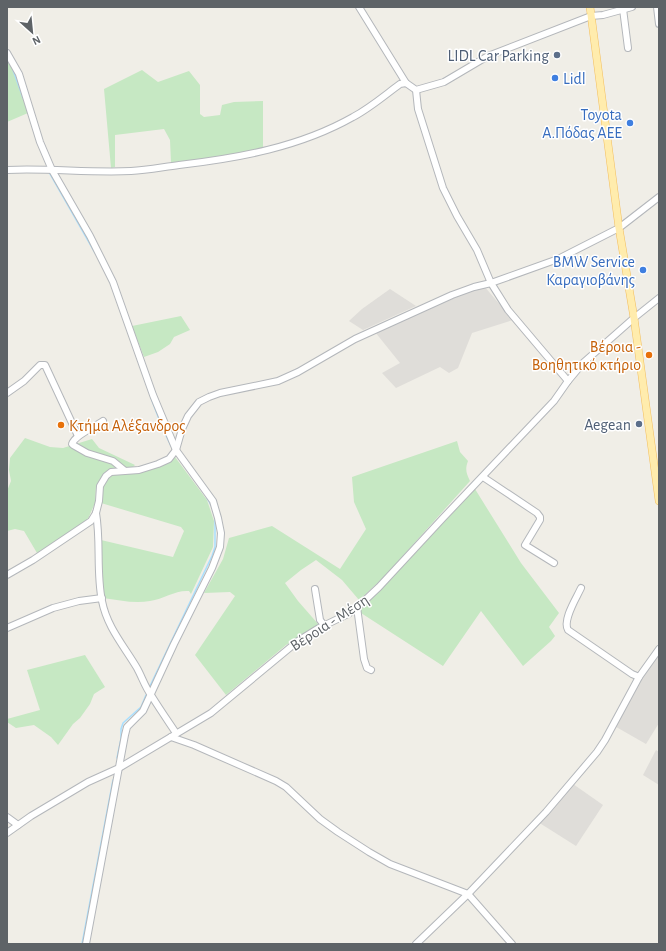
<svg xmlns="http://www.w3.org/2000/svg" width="666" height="951" font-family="'Alegreya Sans',sans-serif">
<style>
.industrial{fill:#dfddd9}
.green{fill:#c6e8c3}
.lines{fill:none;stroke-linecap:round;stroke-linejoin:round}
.stream{stroke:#a8dfff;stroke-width:1.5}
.minor-casing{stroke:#b4b7bb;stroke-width:8}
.major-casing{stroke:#f3be5d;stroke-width:8}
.minor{stroke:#fff;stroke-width:6}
.major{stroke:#ffecad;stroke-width:7}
.service-dot{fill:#5c6f8a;stroke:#fff;stroke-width:1.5}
.shop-dot{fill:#3f7fe0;stroke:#fff;stroke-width:1.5}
.food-dot{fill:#e8710a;stroke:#fff;stroke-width:1.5}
.labels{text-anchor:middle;stroke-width:3;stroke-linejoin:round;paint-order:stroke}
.service-label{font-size:16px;fill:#4e5e75;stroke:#fff;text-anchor:end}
.shop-label{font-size:16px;fill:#366cbe;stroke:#fff;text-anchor:end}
.food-label{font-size:16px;fill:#c56008;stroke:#fff;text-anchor:end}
.street-label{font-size:16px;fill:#5e6367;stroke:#fff}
</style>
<rect width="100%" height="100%" fill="#f0eee7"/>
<g class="industrial">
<path d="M484,286L513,320L472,333L458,368L449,373L440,367L396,388L382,373L400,363L375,332L396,322Z"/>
<path d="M390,289L416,306L363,330L349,321L362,309Z"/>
<path d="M659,644V723L646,744L611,724L634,679Z"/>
<path d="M656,750L659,752V785L643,775Z"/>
<path d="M573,784L603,805L576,846L538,822Z"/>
</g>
<g class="green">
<path d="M9,61L13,70L28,113L7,122V62Z"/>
<path d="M142,70L158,82L189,71L200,85V114L204,117L220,115L222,105L234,102L263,101V148L221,157L171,163L170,140L164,129L115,135V167L111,168L104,89Z"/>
<path d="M181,316L190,330L174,337L170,344L158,352L144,357L132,326Z"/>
<path d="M25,438L50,447L63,448L92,439L99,448L135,465L133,467L112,469L104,473L96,486L95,503L87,521L37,553L24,531L15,529L7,531V491L11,481L9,470L10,458Z"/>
<path d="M457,441L460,452L468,461C465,469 466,473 470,481L383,578L359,600L342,580L316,560L301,570L285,583L298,601L319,625L286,645L226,695L195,655L235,596L230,592L204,593L223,559L229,538L272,526L340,569L366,529L354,502L352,477Z"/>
<path d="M175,457L207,500L214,521L213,547L191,594L189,591C175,590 164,599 150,601C135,604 118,600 103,598L101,540L173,557L184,531L181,527L101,503C102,491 102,482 111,473L170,461Z"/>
<path d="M475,489L521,563L559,613L549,627L555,636L551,641L523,666L481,611L443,666L361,613V609L385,585Z"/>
<path d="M85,655L105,687L94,694L90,704L80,718L73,724L58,745L51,737L34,725L16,728L7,722V719L40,710L27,670Z"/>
</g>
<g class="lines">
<g class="stream">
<path d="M13,70L23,98"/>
<path d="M50,174L95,253"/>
<path d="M151,398L162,427L171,446"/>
<path d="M207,498L212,507"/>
<path d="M150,686L212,556L215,547V519"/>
<path d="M117,758L121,739V729L123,723L141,707L146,695"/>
<path d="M82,944L113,780"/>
</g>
<defs>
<g id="minor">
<path d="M359,7L406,83"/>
<path d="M657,7L659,24"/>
<path d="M623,9L628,48"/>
<path d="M7,53L19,74L40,142L52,170L90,236L113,282L153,395L176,450L213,501L218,518L221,533L220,547L212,568L174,644L143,711L127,727L125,735L86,944"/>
<path d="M416,90L418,109L443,188L457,216L477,250L491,283L508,310L568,381"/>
<path d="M7,170C48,168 90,173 131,171C147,170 163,167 179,165C239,158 300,147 353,117C370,108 385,95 400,84L406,83L416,90L444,82L488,56L591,16L603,15L632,7"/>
<path d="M7,393L24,381L40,365H45L78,436"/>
<path d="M103,421C95,427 75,435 72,444L73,445L87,453L113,461L124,470"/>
<path d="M483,477L537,513L540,517V520L525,545L554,563"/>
<path d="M96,513C101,542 96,572 102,601C107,627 124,646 137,668C142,677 145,687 151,695C159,708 168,721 176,733"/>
<path d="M7,575L33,560L91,521L96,513L99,501L100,486L106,476L111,472L139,470L158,464L169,459L176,450L182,429L188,416L199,402L209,397L220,393L278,381L298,372L355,339L452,295L474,287L491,283L558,259L619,228L659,197"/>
<path d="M581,588C577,597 562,620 568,630L632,674L639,677"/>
<path d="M315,589L320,620L324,625"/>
<path d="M357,607L364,659L367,668L371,670"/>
<path d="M7,628L53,608L79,601L102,598"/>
<path d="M171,737L194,745L276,781L286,787L320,819L338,832L369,852L390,864L468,894L512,944"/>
<path d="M7,817L18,825"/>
<path d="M7,833L31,816L88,782L119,768L211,713L298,641L319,628L348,614L362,603L379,587L443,518L554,401L568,381L583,363L634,318L659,298"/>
<path d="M416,944L468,894L546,812L597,752L605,740L639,677L659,649"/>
</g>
<path id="major" d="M590,7L619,228L634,318L659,501"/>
</defs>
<use href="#minor" class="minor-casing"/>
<use href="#major" class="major-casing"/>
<use href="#minor" class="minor"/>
<use href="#major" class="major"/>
</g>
<g class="service-dot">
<circle cx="557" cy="55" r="4"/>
<circle cx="639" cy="424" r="4"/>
</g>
<g class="shop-dot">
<circle cx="555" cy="78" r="4"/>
<circle cx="630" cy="123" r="4"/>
<circle cx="643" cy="270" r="4"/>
</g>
<g class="food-dot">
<circle cx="649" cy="355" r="4"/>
<circle cx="61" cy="425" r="4"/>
</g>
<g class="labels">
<g class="service-label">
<text x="549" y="61">LIDL Car Parking</text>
<text x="631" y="430">Aegean</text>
</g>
<g class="shop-label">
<text x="563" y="84" text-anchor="start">Lidl</text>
<text x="622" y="120">Toyota<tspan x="622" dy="18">Α.Πόδας ΑΕΕ</tspan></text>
<text x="635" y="267">BMW Service<tspan x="635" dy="18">Καραγιοβάνης</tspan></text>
</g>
<g class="food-label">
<text x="641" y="352">Βέροια -<tspan x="641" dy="18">Βοηθητικό κτήριο</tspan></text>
<text x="69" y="431" text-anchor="start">Κτήμα Αλέξανδρος</text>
</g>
<g class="street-label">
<text transform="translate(329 622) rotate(-33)" y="6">Βέροια - Μέση</text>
</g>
</g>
<rect width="666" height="951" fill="none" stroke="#5e6367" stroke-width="16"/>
<g transform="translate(32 32) rotate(153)" stroke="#ffffff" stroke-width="3" paint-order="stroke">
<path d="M0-3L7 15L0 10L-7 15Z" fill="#5e6367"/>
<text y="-6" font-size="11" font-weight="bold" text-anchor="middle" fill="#5e6367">N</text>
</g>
</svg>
